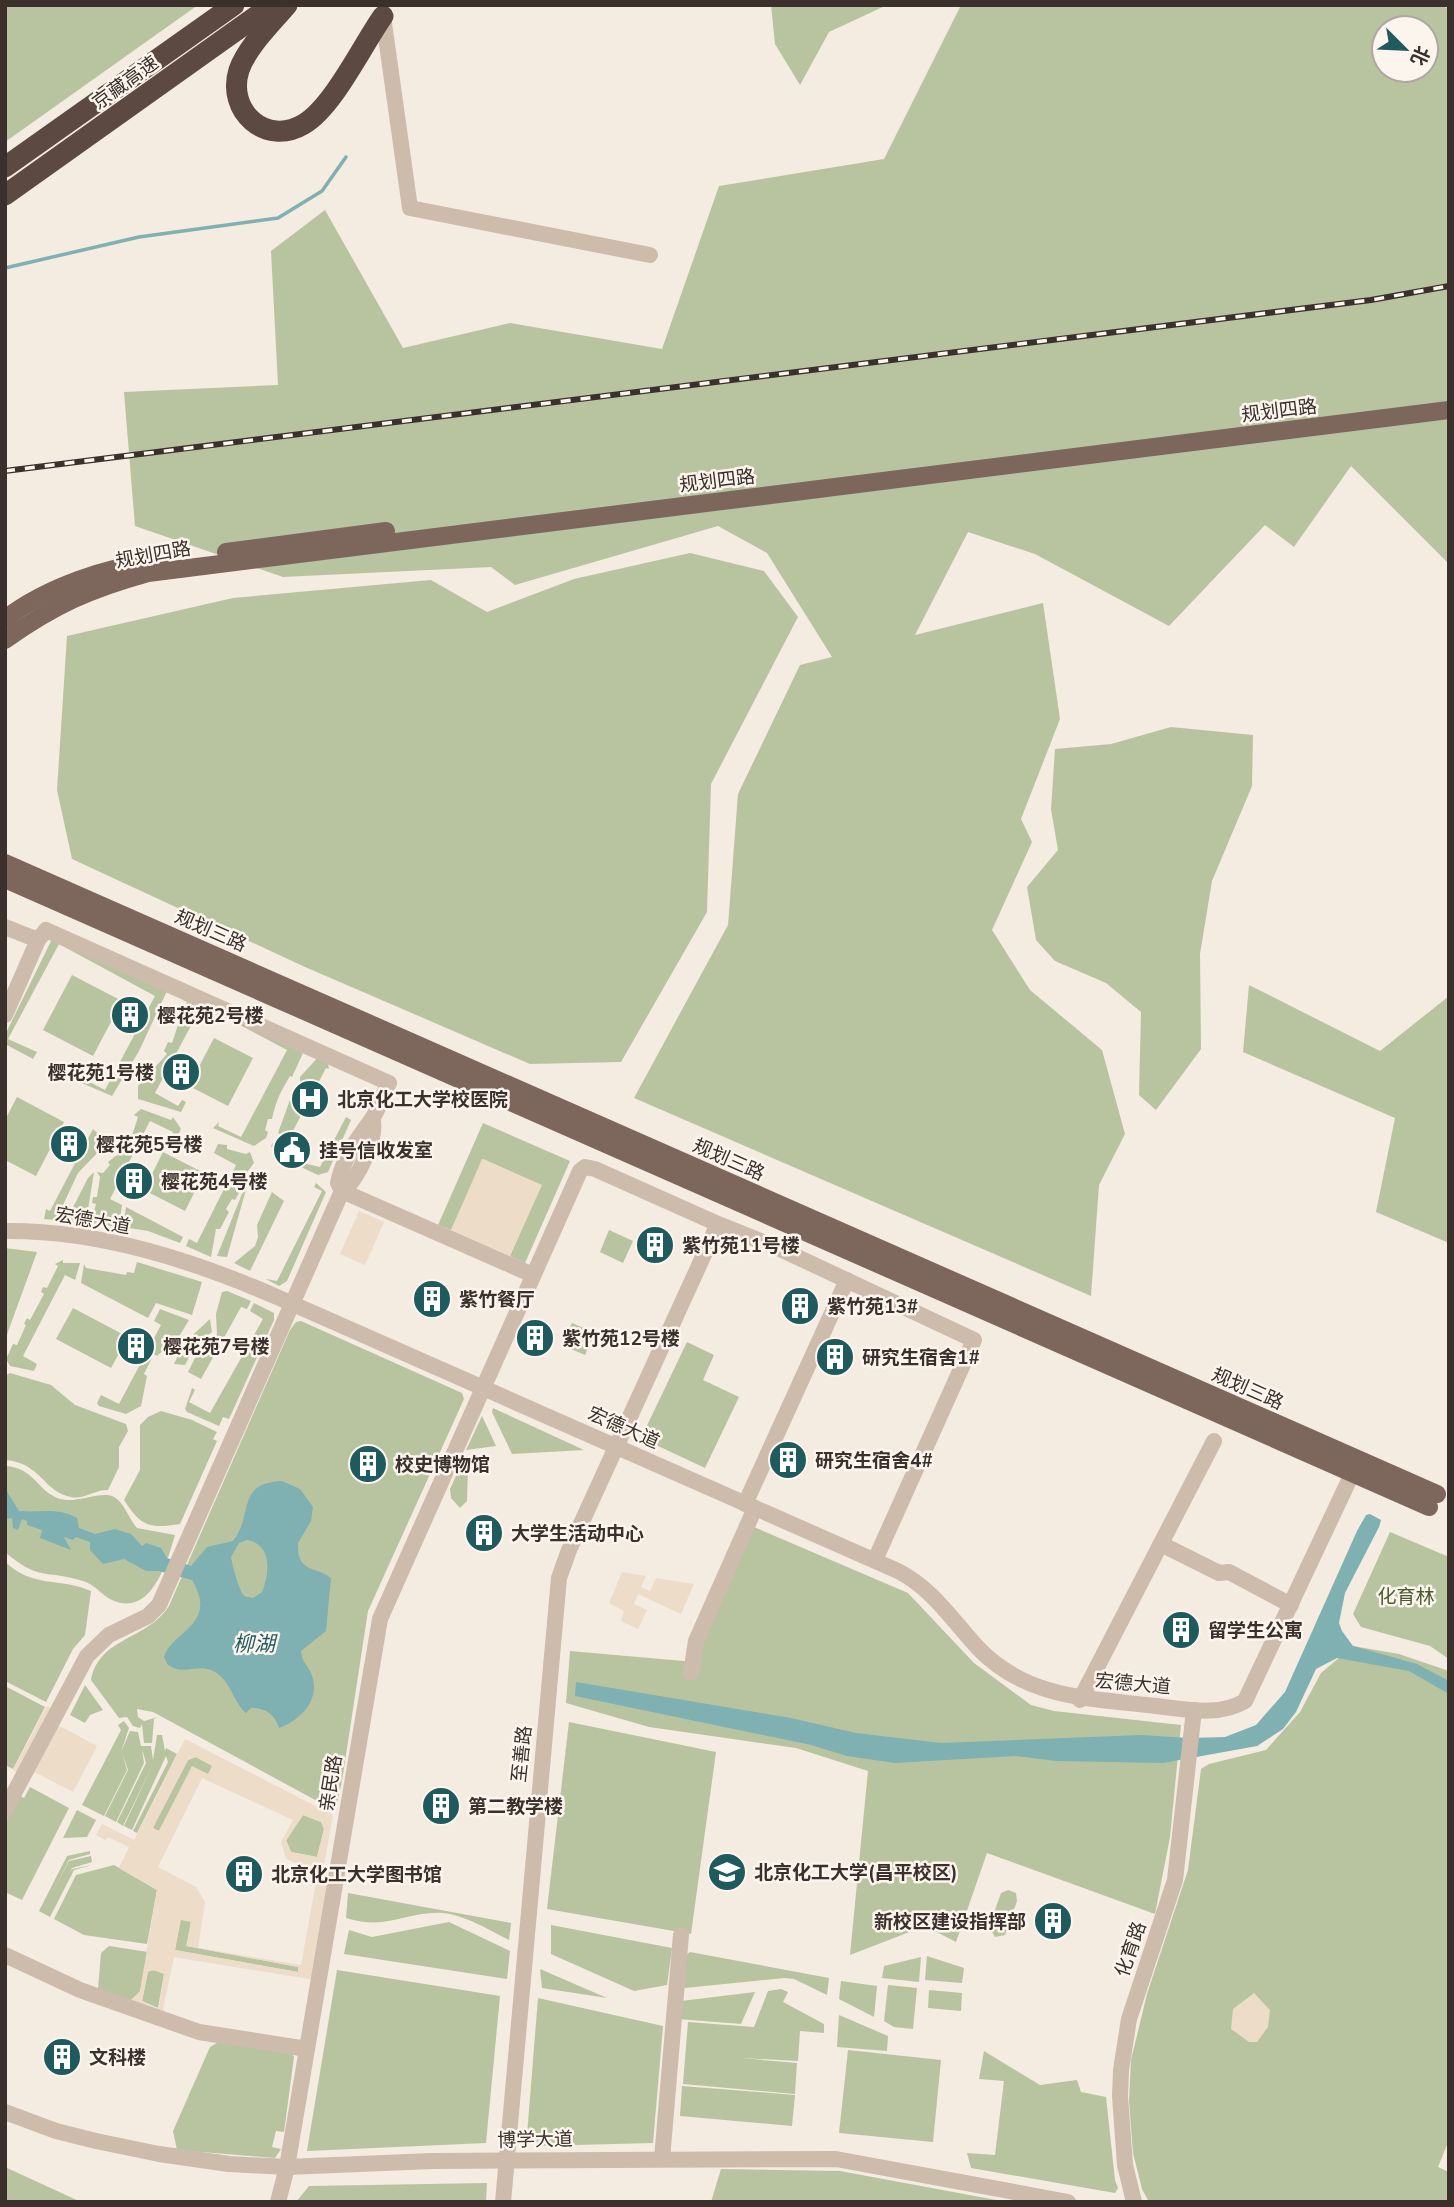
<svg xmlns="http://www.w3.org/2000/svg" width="1454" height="2207" font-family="'Nunito Sans','Noto Sans SC',sans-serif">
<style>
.green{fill:#b8c4a0;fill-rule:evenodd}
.plaza{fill:#ecdcc8;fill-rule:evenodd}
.water{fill:#7fb0b2;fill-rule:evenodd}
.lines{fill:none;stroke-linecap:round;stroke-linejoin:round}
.stream{stroke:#7fb0b2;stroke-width:3.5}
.minor{stroke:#cdbbac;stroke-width:16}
.major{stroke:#7d675c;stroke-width:18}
.highway{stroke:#5c4a42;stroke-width:21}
.rail-casing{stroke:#3b302b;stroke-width:6}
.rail{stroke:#fbf5ee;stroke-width:3.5;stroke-dasharray:10;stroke-linecap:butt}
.labels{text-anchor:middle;stroke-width:5;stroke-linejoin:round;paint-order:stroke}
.street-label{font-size:19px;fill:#3b302b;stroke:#fbf5ee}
.poi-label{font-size:19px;font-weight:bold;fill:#3b302b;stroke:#fbf5ee;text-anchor:start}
.park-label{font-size:19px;fill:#4a5a2e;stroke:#fbf5ee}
.water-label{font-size:21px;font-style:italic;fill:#1f5a5e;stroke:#fbf5ee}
</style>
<rect width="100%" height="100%" fill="#f4ebe1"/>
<g class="green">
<path d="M5,5H198L5,142Z"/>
<path d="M771,5H887L829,32L800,85L775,44Z"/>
<path d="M961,5H1433L1449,8V564L1351,466L1294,547L1265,525L1169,626L1035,554L968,532L915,635L1043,603L1060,719L1021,819L1032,842L992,930L1030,990L1102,1050L1125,1134L1099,1185L1091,1296L634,1098L728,925L738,794L800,665L832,657L767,553L718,526L515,585L491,567L283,577L135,526L124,392L278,385L271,251L325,210L403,348L510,323L662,349L719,186L884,159ZM1384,28H1426V70H1384Z"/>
<path d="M690,553L764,571L798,617L711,784L707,912L621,1062L530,1064L305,967L72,859L57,790L67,636L233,598L431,580L487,612L574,579Z"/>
<path d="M1171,727L1253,735L1252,786L1212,881L1200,954L1201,1049L1156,1110L1139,1095L1141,1012L1106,983L1055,961L1036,940L1027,887L1058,850L1051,809L1055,749L1111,744Z"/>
<path d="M53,937L167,991L139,1051L112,1096L77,1081L81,1074L82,1078L105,1090L155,996L59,944L8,1039L37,1052L33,1059L5,1044V1035Z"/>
<path d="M72,975L122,1001L93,1056L43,1030Z"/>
<path d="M1249,985L1380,1051L1449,996V1243L1376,1212L1395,1118L1243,1052Z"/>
<path d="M194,999L303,1053L292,1077L290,1076C281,1091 276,1100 272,1119H268L265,1130L268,1132L266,1138L254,1146L213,1128L219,1122L218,1126L241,1137L287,1050L202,1005L155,1093L178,1106L182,1100L186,1102L181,1112L138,1099V1086L167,1054L164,1051L168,1042L172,1043L180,1019L176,1017L178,1012L182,1014L187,1002L183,1000Z"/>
<path d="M214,1038L253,1058L228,1106L189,1086Z"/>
<path d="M320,1055L327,1059L329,1069L326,1068L313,1093L300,1086V1077Z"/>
<path d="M17,1097L64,1122L36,1176L5,1160V1120Z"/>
<path d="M291,1097L307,1104L284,1148L290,1152L291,1162L277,1155L271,1146L273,1143L278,1146L283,1136L278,1133Z"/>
<path d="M141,1109L171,1120L173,1117L181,1129L176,1139L171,1138L173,1132L150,1121L110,1199L122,1205L119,1227L91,1223L96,1204L92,1203L93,1197H97L100,1177L97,1172L103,1173L110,1165L108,1162L126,1148L124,1145L126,1142H130L138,1117L134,1115Z"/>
<path d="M346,1117L351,1120L328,1172L318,1175L301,1167L303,1163L320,1167Z"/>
<path d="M483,1123L570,1161L525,1263L510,1256L541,1185L483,1159L451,1230L438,1225Z"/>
<path d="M93,1129L105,1140L100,1150L78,1173L56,1220L44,1219L46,1209L50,1211Z"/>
<path d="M218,1144L227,1145V1149L246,1154L250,1152L254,1163L241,1180L245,1182L235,1200L232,1199L226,1209L229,1212L220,1229H216L211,1257L186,1246L189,1239L197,1243L236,1165L214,1153Z"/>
<path d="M163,1152L204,1173L185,1211L144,1190Z"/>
<path d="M94,1172L86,1222L66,1221L88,1178Z"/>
<path d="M316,1183L326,1192L287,1281L279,1286L266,1279L277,1281L322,1191L314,1187Z"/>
<path d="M247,1186L227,1257L217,1256L242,1194Z"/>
<path d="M272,1192L284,1201L250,1271L234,1263L255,1246L258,1237L257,1225Z"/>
<path d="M126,1207L183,1237L180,1243L148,1231L123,1227Z"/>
<path d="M609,1230L633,1241L623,1263L600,1252Z"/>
<path d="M5,1248L37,1252L5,1340Z"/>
<path d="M63,1260V1263H80L75,1280L65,1275L23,1356L37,1364L34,1371L10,1366L6,1359L13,1344L17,1345L26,1325L24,1324L27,1318L30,1320L44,1294L41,1292L43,1287L47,1288L58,1266L55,1264Z"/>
<path d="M137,1262L202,1282L192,1315L156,1303L148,1318L81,1283L84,1264L86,1268L126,1275L127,1272L134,1273Z"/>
<path d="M227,1291L251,1301L247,1309L241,1307L201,1379L188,1372L197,1354L217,1334L216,1314L222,1292Z"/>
<path d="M254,1303L274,1313V1320L229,1419L223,1417L219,1426L187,1412L185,1409L192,1388L195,1390L189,1402L210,1413L263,1319L250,1311Z"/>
<path d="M73,1308L128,1337L111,1368L56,1339Z"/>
<path d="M160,1309L189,1320L180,1335L157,1356L154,1354L144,1374L147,1376L141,1406L126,1414L99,1406L97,1403L101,1395L119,1404L161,1325L154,1321Z"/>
<path d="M210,1319L212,1332L194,1348L185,1365L174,1364L184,1343Z"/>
<path d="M301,1321L462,1393L464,1399L368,1611L342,1781L336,1807L330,1808L153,1712L137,1709L138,1717L144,1721L158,1717L154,1719L152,1743H144L142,1724L140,1728L133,1726L127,1717L119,1718L91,1680C99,1637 146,1641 169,1606L290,1330L296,1322Z"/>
<path d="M572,1323L595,1333L585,1355L562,1345Z"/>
<path d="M687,1342L714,1355L703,1380L739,1397L705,1468L641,1438Z"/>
<path d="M10,1373L51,1385L75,1405L126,1424L128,1431L119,1447V1467L108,1490C95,1489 84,1500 71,1497C43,1492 42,1463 5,1460V1376Z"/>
<path d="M493,1408L584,1450L512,1454L492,1412Z"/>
<path d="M161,1411L192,1420L217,1432L213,1439L217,1441L180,1524C148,1529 141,1526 124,1500L140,1470V1425L148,1417Z"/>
<path d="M482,1416L496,1446L466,1450Z"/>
<path d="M461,1465H468L467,1501L460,1508L451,1498L450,1489Z"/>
<path d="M5,1466C36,1468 36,1491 60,1499C77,1504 102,1490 114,1497C124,1502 129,1519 137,1528L175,1535C167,1563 150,1620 110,1599C101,1594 94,1584 83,1581C45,1569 40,1582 5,1552Z"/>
<path d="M754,1527L908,1593L974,1663L1031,1705L1054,1711L1181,1725L1170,1837L1155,1914L987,1853L956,1942L925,1926L850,1955L868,1771L796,1748L649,1727L566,1703L570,1651L695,1662Z"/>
<path d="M1390,1532L1449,1557V1659L1430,1646L1361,1627L1353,1614Z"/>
<path d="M5,1562C35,1589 59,1577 91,1591L85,1635L73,1649L46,1702L5,1681Z"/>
<path d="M1353,1646L1399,1654L1449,1671V2140L1438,2167L1449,2172V2202H1149L1142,2189L1133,2153L1129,2101L1131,2060L1147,1994L1188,1870L1201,1769L1209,1764L1266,1750L1300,1712L1321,1673Z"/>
<path d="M85,1685L103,1710L90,1715L85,1723L70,1715Z"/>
<path d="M5,1686L45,1707L13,1769L5,1765Z"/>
<path d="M124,1721L129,1728L121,1752L130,1731L138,1732L141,1746H151L153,1760L157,1735H162L165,1751L166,1748L177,1754L137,1833L133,1831L168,1762L166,1756L132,1830L124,1826L153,1764L123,1826L117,1822L146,1763L142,1749L144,1763L116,1822L105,1816L128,1770L122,1753L127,1770L104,1816L82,1805L121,1730L118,1725Z"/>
<path d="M569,1722L716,1752L691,1934L547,1909Z"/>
<path d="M196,1757L213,1766L208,1775L192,1767L159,1831L152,1828L188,1760Z"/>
<path d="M30,1787L69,1808L22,1900L5,1892V1823L19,1795L24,1798Z"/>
<path d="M77,1810L96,1820L87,1837L63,1838Z"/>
<path d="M303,1815L321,1822L324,1829L317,1857L291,1852L286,1840Z"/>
<path d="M90,1851V1854L69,1860L53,1892L69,1861L91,1856L92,1862L72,1868L68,1875L72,1869L92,1865L74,1870L50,1917L39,1911L67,1856Z"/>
<path d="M114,1865L157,1890L147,1944L84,1935L54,1919L76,1875Z"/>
<path d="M1008,1890L1016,1893L1017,1901L1005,1935L995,1937L989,1927L1001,1893Z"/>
<path d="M348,1893L511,1923L509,1940C489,1930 465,1915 443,1913C406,1911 388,1931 346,1918Z"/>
<path d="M180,1919L191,1921L187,1946L299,1967L298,1972L175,1950Z"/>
<path d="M449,1922L510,1951L507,1979L344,1954L349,1930L372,1937Z"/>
<path d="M551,1925L672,1948L667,1985L634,1991L551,1954Z"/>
<path d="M109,1946L148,1952L140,1992L130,2001L98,1989L101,1953Z"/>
<path d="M690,1952L829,1978L827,1995L794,1979L785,1978L685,1988L682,1986L685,1956Z"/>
<path d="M927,1956L964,1968L962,1983L925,1980Z"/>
<path d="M921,1957L919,1982L882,1978L884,1966Z"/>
<path d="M540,1969L607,1998L542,1988Z"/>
<path d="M158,1970L164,1974L158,2008L142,2001L148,1971Z"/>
<path d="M337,1970L500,1996L486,2143L307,2151Z"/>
<path d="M841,1981L877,1986L874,2017L839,1999Z"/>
<path d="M888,1985L917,1988L913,2029L894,2027L884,2021Z"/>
<path d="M781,1989L788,1992L783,2002L824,2024V2033L800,2031L798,2061L741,2058L797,2063L795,2094L683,2084L688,2022L754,2027L768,1991Z"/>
<path d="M929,1990L962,1993L961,2011L928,2008Z"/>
<path d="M755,1992L741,2024L678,2019L681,2001Z"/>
<path d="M538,1998L663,2026L653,2143L535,2146L527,2135Z"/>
<path d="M839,2015L888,2036L887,2051L837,2047Z"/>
<path d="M222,2040L292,2053L294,2057L284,2132L276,2131L272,2147L281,2149L275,2158L177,2150L173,2131L210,2047Z"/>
<path d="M848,2050L941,2060L933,2142L839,2133Z"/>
<path d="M984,2051L1040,2085L1077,2080L1081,2092L1106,2097L1115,2180L1118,2188L1115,2193L971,2168L967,2153L995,2155L1004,2081L979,2079Z"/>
<path d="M682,2086L795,2095L792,2126L680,2116Z"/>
<path d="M5,2167L81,2202H5Z"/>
<path d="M721,2169L840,2171L1007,2202H711Z"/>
<path d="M487,2183L486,2202H296L309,2186Z"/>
</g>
<g class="plaza">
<path d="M482,1159L542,1185L510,1256L451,1231Z"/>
<path d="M359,1211L384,1222L365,1265L340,1254Z"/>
<path d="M622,1572L646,1576L641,1587L650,1591L656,1578L694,1584L681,1614L638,1594L634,1604L647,1610L638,1629L621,1621L624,1611L609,1603Z"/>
<path d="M47,1706L61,1714L56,1724L97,1746L73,1792L33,1771L28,1778L13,1770Z"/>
<path d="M185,1739L333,1815L322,1876L331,1878L315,1980L174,1957L163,2009L166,2013L130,2001L140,1991L157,1890L119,1868L129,1847L108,1837L105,1840L96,1835L102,1824L134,1840ZM196,1757L212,1766L208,1774L192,1766L159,1831L153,1828L188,1760ZM202,1778L293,1820L281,1842L286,1859L304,1866H319L301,1965L198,1948L205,1902L196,1887L158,1867ZM303,1815L321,1822L324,1829L317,1857L291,1852L286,1841ZM181,1920L191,1922L186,1946L298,1967V1972L175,1950ZM153,1970L164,1974L159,2007L155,2008L142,2001L148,1972Z"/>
<path d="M1254,1993L1270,2010L1268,2027L1257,2042H1249L1231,2029L1233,2009Z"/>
</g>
<g class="water">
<path d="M282,1481L300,1489L313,1507L311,1521L298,1543C297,1574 315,1565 331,1578L326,1631L301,1651C302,1662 306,1663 310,1671C323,1697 302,1720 279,1728C275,1714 265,1708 251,1708L246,1713C231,1700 232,1679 211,1670C195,1664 184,1676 168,1665L164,1657C172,1631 219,1625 192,1580L159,1571H146L124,1559L103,1564L90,1550V1542L76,1537L73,1540L64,1537L71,1550L40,1538L42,1530L27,1525V1521L22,1519L18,1530L13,1528L12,1518L5,1519V1488L19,1511C41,1513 57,1507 77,1518L79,1528L95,1534L115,1529L131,1534L142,1546L146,1543L161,1548L167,1558L191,1566L207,1547L233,1541C254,1515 235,1483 282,1481ZM247,1540C272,1544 270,1573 262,1592L253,1598L244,1596C238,1587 233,1568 231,1557L239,1543Z"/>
<path d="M1370,1514L1381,1520L1379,1527L1345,1593L1339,1623L1342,1631L1353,1646L1417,1664L1449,1681V1694L1409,1671L1337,1658L1316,1669L1296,1712L1283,1729L1257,1746L1163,1763L1056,1761L1016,1756L895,1763L847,1756L811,1745L575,1696L576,1682L791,1718L856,1733L941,1743L1141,1735L1189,1738L1225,1737L1256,1725L1285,1692L1357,1531L1366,1515Z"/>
</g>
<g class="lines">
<path class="stream" d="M5,268L139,237L278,218L322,191L346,157"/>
<g class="minor">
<path d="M383,16L410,208L650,255"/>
<path d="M5,927L38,940"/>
<path d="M5,1015L38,940L46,930L389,1083C383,1094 379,1109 372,1119C357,1139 343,1158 338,1183L342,1191L533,1275"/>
<path d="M5,1231C99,1230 192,1260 277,1297L898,1571C933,1589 952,1620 978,1648C1028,1700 1091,1698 1156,1706C1185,1709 1219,1717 1245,1701L1352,1474"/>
<path d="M745,1504L847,1280"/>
<path d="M1161,1544L1219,1573L1229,1572L1291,1605"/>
<path d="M691,1673L696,1641L755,1508"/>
<path d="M1080,1700L1214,1441"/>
<path d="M5,1810L87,1656L109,1635L148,1616L159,1605L342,1191C356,1185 379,1134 372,1119"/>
<path d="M5,1955L80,1990L199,2032L307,2049"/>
<path d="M5,2112L56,2131L96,2141L159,2154L229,2164L287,2167L432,2161L836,2159L1068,2202"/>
<path d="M662,2159L681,1935"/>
<path d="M278,2202L287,2167L380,1619L580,1171L585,1167L595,1169L718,1224"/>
<path d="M503,2202L559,1578L569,1550L718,1224L778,1248L974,1340L875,1560"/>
<path d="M1134,2202L1125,2165L1120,2096L1121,2070L1129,2019L1175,1880L1194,1710"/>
</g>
<g class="major">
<path d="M226,552L386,531"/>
<path d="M5,619C48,586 108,567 160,560"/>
<path d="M5,640C54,605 90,589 148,573L1449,410"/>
<path d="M5,863L1437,1494"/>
<path d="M5,879L1429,1507"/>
</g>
<g class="highway">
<path d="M287,5C271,24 247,47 239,70C226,111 266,147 304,124C333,107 362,46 383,16"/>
<path d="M5,167L234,5"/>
<path d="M5,195L272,5"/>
</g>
<defs>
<path id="rail" d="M5,471L1371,300L1449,286"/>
</defs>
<use href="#rail" class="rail-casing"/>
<use href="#rail" class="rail"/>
</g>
<defs>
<symbol id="building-disc" viewBox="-11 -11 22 22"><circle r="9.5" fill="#1f5a5e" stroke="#fbf5ee"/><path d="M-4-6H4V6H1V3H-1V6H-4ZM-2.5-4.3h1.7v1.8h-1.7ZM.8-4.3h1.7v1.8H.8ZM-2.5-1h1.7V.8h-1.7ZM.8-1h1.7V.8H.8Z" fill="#fff"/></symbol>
<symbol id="hospital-disc" viewBox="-11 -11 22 22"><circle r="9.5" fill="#1f5a5e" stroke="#fbf5ee"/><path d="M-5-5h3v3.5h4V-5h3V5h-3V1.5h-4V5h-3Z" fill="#fff"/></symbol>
<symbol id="civic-disc" viewBox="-11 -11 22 22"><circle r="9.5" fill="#1f5a5e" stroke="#fbf5ee"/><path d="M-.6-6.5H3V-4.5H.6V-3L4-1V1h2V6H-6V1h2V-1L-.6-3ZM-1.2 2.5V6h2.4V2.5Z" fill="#fff"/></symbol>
<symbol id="university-disc" viewBox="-11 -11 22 22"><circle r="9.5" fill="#1f5a5e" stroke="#fbf5ee"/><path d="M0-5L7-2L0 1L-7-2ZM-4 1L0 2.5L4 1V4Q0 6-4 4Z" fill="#fff"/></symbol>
</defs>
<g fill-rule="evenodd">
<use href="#building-disc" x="108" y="993" width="44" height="44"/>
<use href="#building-disc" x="159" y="1050" width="44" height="44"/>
<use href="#hospital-disc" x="288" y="1077" width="44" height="44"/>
<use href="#building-disc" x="47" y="1122" width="44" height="44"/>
<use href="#civic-disc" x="270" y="1128" width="44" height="44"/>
<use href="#building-disc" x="112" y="1159" width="44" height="44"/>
<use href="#building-disc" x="633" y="1223" width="44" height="44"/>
<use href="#building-disc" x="410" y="1277" width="44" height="44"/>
<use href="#building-disc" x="778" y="1284" width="44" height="44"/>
<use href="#building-disc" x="513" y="1316" width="44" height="44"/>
<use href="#building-disc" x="114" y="1324" width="44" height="44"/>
<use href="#building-disc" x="813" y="1335" width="44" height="44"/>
<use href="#building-disc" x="766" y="1438" width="44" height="44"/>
<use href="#building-disc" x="346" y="1442" width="44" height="44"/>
<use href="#building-disc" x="462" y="1511" width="44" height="44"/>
<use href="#building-disc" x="1159" y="1608" width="44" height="44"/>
<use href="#building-disc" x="419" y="1784" width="44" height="44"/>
<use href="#university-disc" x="705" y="1850" width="44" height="44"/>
<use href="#building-disc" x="222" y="1852" width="44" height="44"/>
<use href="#building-disc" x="1031" y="1899" width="44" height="44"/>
<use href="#building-disc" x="40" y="2035" width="44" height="44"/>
</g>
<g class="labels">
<g class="street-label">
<text transform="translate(125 82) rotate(-36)" y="7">京藏高速</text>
<text transform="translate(1279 410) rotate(-7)" y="7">规划四路</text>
<text transform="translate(717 480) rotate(-7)" y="7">规划四路</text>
<text transform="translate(153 554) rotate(-10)" y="7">规划四路</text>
<text transform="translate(211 930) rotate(24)" y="7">规划三路</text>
<text transform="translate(729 1159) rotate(24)" y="7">规划三路</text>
<text transform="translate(93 1220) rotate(10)" y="7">宏德大道</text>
<text transform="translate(1248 1388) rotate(24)" y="7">规划三路</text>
<text transform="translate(624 1427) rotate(24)" y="7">宏德大道</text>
<text transform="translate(1133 1683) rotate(5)" y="7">宏德大道</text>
<text transform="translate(521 1754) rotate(-84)" y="7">至善路</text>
<text transform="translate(330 1783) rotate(-81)" y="7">亲民路</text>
<text transform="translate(1130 1949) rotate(-71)" y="7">化育路</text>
<text transform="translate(535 2139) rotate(-1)" y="7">博学大道</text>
</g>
<g class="poi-label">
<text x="157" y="1022">樱花苑2号楼</text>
<text x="154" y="1079" text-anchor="end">樱花苑1号楼</text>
<text x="337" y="1106">北京化工大学校医院</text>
<text x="96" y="1151">樱花苑5号楼</text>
<text x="319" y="1157">挂号信收发室</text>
<text x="161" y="1188">樱花苑4号楼</text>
<text x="682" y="1252">紫竹苑11号楼</text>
<text x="459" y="1306">紫竹餐厅</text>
<text x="827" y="1313">紫竹苑13#</text>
<text x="562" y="1345">紫竹苑12号楼</text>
<text x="163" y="1353">樱花苑7号楼</text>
<text x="862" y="1364">研究生宿舍1#</text>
<text x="815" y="1467">研究生宿舍4#</text>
<text x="395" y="1471">校史博物馆</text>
<text x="511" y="1540">大学生活动中心</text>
<text x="1208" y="1637">留学生公寓</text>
<text x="468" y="1813">第二教学楼</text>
<text x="754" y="1879">北京化工大学(昌平校区)</text>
<text x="271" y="1881">北京化工大学图书馆</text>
<text x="1026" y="1928" text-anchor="end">新校区建设指挥部</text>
<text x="89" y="2064">文科楼</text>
</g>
<g class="park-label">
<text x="1406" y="1603">化育林</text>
</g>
<g class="water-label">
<text x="254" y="1651">柳湖</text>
</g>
</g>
<rect width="1454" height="2207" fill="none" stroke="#3b302b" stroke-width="14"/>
<g transform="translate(1405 49) rotate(114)"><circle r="33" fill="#fbf5ee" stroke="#aea6a0" stroke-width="2"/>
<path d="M0-5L12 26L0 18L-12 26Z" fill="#1f5a5e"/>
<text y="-10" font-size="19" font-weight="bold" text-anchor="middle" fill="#3b302b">北</text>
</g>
</svg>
